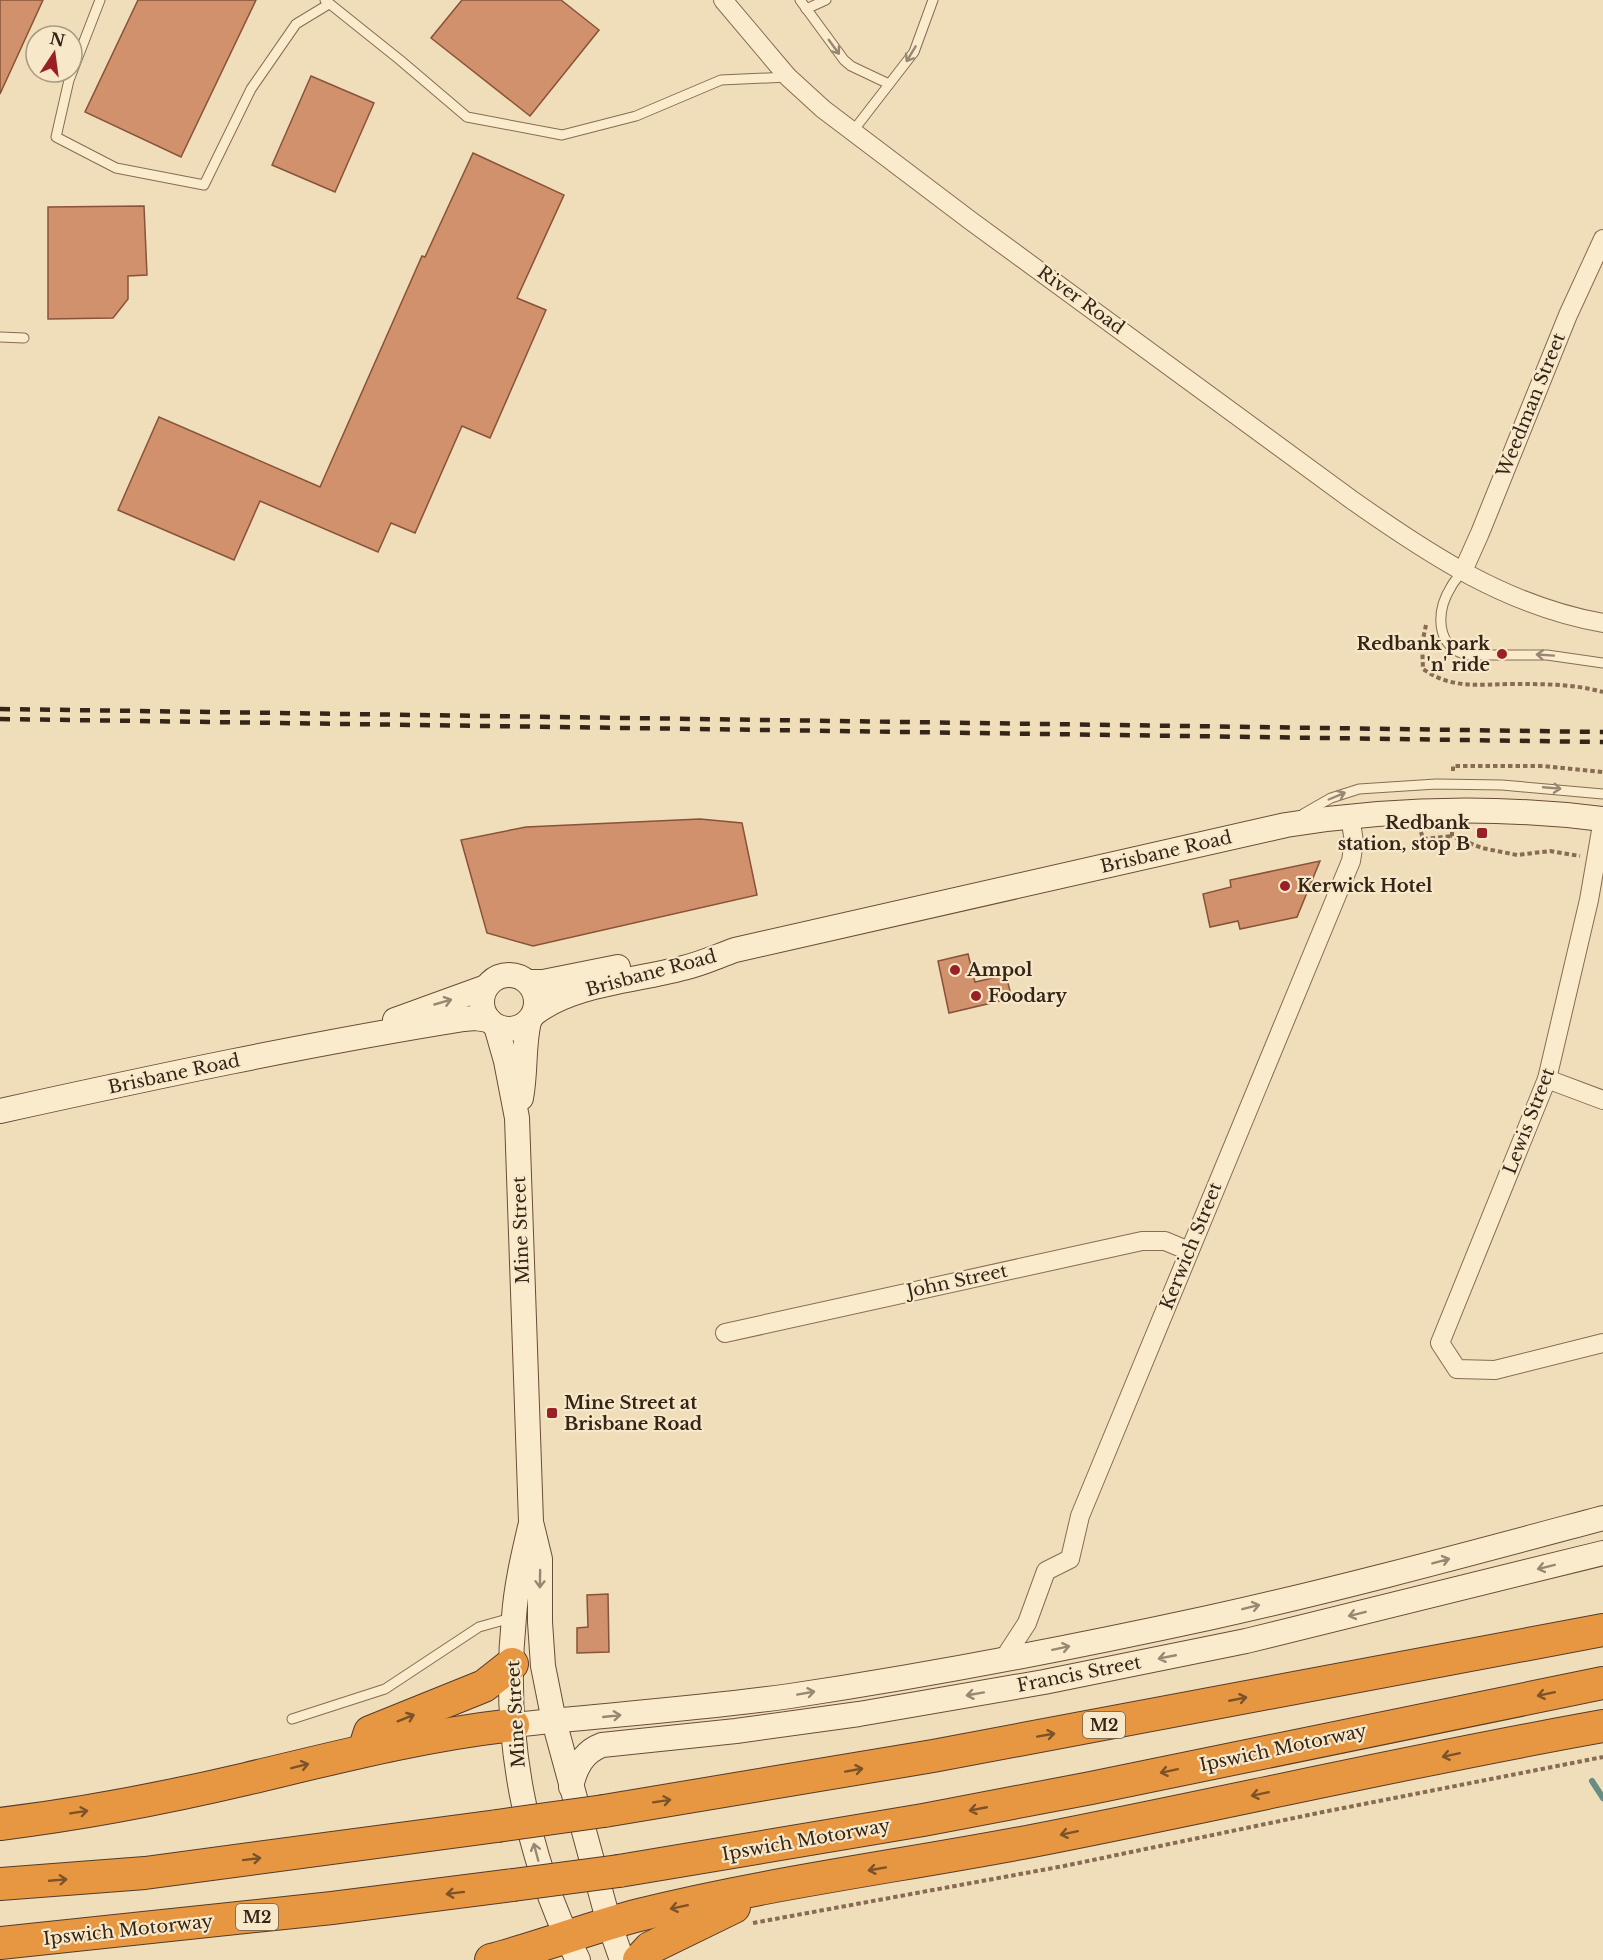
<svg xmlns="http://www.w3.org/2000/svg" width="1603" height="1960" font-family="'Libre Baskerville',serif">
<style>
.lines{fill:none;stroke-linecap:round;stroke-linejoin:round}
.stream{stroke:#668e82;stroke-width:6}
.building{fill:#d1916d;stroke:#885338;stroke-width:1.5}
.lane-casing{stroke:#876c53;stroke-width:11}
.street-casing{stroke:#876c53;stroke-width:20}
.secondary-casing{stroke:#694d37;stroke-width:26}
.highway-casing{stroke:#543b29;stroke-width:34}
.path{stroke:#876c53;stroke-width:4;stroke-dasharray:4.5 3;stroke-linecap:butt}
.lane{stroke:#fbebcd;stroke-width:9}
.street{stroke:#fbebcd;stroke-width:18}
.secondary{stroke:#fbebcd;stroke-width:24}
.highway{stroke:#e79642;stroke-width:32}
.rail{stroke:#352519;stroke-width:4.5;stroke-dasharray:10 10;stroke-linecap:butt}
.highway-bridge-casing{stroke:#543b29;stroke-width:34;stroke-linecap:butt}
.highway-bridge{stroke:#e79642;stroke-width:32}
.oneway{stroke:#988873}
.oneway2{stroke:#7c5229}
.poi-dot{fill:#9a2027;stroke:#f7e8c9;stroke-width:2}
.labels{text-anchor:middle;stroke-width:4.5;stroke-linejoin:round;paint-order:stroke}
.shield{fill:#f7e8c9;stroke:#6f604e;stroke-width:1.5}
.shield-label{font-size:16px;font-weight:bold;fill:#352519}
.street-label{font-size:18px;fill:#352519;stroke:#f7e8c9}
.poi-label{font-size:18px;font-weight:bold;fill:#352519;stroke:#f7e8c9;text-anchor:start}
</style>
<rect width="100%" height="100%" fill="#f0ddba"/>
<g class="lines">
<path class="stream" d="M1592,1781L1603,1798"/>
</g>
<g class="building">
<path d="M0,0H43L0,94Z"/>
<path d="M138,0H256L181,157L85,112Z"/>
<path d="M462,0H561L599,30L530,116L431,38Z"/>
<path d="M311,76L374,103L335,192L272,165Z"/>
<path d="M473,153L564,195L517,298L546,310L490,438L462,426L415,533L391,523L378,552L260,501L234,560L118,510L159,417L320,487L422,256L425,257Z"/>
<path d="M144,206L147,275L128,276V299L113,318L48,319V207Z"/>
<path d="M700,819L742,823L757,895L533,946L487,933L461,840L526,827Z"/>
<path d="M1320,861L1297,917L1240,929L1238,921L1210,927L1203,894L1231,887L1230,880Z"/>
<path d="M968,954L975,982L1006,975L1010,991L1004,1000L949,1013L938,961Z"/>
<path d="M608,1594L609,1652L577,1653V1628L588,1627L587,1595Z"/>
</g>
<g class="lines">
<defs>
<g id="lane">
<path d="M100,0L69,80L56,137L116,168L204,185L251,89L296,24L329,4"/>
<path d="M325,0L400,60L467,117L562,135L636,116L721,80L788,77"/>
<path d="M800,0L844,60L851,66L889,84"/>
<path d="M806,9L826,0"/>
<path d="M853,131L914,52L933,0"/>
<path d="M0,337L24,338"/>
<path d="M1463,571C1459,576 1454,581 1451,587C1436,611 1435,647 1467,655H1547L1603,663"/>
<path d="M1303,814L1331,798L1359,789L1436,784L1502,785L1603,794"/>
<path d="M292,1719L385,1689L479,1627L511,1618"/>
</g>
<g id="street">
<path d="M723,0L788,77L823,109L971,221L1352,500C1430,555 1507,606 1603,623"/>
<path d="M1463,571L1480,533L1568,315L1603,239"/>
<path d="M1603,819L1589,900L1547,1079L1440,1343L1457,1369L1495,1370L1603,1343"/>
<path d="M1547,1079L1603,1100"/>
<path d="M725,1333L1142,1241H1165L1189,1251"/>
<path d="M1003,1660L1027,1623L1046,1571L1070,1559L1080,1516L1351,861L1354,842L1350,816"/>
</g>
<g id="secondary">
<circle cx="509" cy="1002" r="27"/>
<path d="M529,982H543L618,967"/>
<path d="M535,1013C575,983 636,981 683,968C701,964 718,956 735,950L1286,825C1392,808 1497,806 1603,819"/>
<path d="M395,1020L486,987"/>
<path d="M496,1026L506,1061L517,1118L531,1522L540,1559V1622L543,1666L554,1721L609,1923L622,1960"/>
<path d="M521,1098C526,1072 523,1046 529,1021"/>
<path d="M0,1111C154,1077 308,1044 464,1019L475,1018L489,1020"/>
<path d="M530,1527C523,1557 516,1587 514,1617C502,1734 525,1855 578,1960"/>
<path d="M513,1725C605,1715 698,1709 790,1696C930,1675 1070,1648 1208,1618C1340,1589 1472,1553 1603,1518"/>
<path d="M571,1787C575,1768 583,1752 602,1745L736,1731L859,1714L1044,1682L1246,1641L1603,1553"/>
</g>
<g id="highway">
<path d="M365,1747L370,1732L484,1686L512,1664"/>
<path d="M604,1811L933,1756L1603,1630"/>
<path d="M0,1824C82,1814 165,1798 246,1779C334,1758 422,1735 513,1725"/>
<path d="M619,1871L923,1820L1091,1788L1603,1683"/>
<path d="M0,1884L145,1873L497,1826"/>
<path d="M0,1943L332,1908L513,1885"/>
<path d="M491,1960C541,1947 589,1928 639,1915C768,1883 901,1866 1032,1841C1222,1804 1412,1760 1603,1726"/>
<path d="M639,1960L650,1948L734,1907"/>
</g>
</defs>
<use href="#lane" class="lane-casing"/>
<use href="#street" class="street-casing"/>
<use href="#secondary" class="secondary-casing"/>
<use href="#highway" class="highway-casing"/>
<g class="path">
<path d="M1426,625L1422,644L1423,669C1453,690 1479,684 1514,684C1544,684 1574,684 1603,692"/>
<path d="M1453,771V766H1543L1603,772"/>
<path d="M1421,832L1423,839L1452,836"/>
<path d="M1452,832V836L1482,848L1517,855L1550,851L1580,856"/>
<path d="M753,1923L1064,1866L1323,1812L1603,1757"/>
</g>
<use href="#lane" class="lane"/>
<use href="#street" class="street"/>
<use href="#secondary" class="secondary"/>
<use href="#highway" class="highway"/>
<g class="rail">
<path d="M0,709L1603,732"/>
<path d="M0,719L1603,742"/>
</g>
<defs>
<g id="highway-bridge">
<path d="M497,1826L604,1811"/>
<path d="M513,1885L619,1871"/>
</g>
</defs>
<use href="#highway-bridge" class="highway-bridge-casing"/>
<use href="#highway-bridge" class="highway-bridge"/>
</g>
<defs><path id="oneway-shaft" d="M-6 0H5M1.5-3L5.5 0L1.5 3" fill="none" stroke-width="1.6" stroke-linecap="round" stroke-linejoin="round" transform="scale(1.5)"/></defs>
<g class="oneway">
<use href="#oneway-shaft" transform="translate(834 47) rotate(54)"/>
<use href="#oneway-shaft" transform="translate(911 54) rotate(121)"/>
<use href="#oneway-shaft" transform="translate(1545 655) rotate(-176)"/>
<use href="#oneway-shaft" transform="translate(1552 788) rotate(5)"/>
<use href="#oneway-shaft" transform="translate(1337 796) rotate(-23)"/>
<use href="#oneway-shaft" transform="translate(443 1002) rotate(-16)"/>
<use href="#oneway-shaft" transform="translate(1441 1561) rotate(-15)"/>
<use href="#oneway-shaft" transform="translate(1546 1567) rotate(166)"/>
<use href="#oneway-shaft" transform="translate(540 1579) rotate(91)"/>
<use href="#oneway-shaft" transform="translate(1251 1607) rotate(-14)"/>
<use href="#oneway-shaft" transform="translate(1357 1614) rotate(166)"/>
<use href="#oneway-shaft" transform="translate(1061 1648) rotate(-12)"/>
<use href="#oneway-shaft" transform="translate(1167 1657) rotate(169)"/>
<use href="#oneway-shaft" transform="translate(806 1693) rotate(-10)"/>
<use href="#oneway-shaft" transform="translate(975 1694) rotate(170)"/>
<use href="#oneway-shaft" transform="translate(612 1716) rotate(-6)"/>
<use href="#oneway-shaft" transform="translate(536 1852) rotate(-105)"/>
</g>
<g class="oneway2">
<use href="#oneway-shaft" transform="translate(1546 1694) rotate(168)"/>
<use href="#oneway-shaft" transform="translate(1238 1699) rotate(-11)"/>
<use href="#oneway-shaft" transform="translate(406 1718) rotate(-22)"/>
<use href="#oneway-shaft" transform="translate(1046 1735) rotate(-10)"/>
<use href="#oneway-shaft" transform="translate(1451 1755) rotate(168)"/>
<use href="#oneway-shaft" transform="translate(300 1766) rotate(-14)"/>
<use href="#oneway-shaft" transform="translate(854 1770) rotate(-10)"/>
<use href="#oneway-shaft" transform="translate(1169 1771) rotate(168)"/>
<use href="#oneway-shaft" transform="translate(1260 1794) rotate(168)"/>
<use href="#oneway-shaft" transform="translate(662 1801) rotate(-9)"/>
<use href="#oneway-shaft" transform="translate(978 1809) rotate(169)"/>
<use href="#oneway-shaft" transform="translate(79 1812) rotate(-9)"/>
<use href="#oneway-shaft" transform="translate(1069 1833) rotate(168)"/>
<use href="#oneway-shaft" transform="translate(252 1859) rotate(-7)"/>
<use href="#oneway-shaft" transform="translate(877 1869) rotate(170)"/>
<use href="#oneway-shaft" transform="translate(58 1880) rotate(-5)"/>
<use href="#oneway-shaft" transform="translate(455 1893) rotate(173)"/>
<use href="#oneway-shaft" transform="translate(679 1907) rotate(168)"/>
</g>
<g class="poi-dot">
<circle cx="1502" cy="654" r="6"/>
<rect x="1476" y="827" width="12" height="12" rx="3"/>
<circle cx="1285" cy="886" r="6"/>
<circle cx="955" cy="970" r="6"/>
<circle cx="976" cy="996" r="6"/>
<rect x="546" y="1407" width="12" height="12" rx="3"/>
</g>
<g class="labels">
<g class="shield">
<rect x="1083" y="1712" width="42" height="26" rx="4.5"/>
<rect x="236" y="1904" width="42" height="26" rx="4.5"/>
</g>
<g class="shield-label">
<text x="1104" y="1731">M2</text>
<text x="257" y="1923">M2</text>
</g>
<g class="street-label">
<text transform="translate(1081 300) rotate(36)" y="6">River Road</text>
<text transform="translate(1531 405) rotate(-68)" y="6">Weedman Street</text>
<text transform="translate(1166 852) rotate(-13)" y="6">Brisbane Road</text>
<text transform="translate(651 973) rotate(-15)" y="6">Brisbane Road</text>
<text transform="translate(174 1074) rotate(-12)" y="6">Brisbane Road</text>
<text transform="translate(1529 1121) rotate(-69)" y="6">Lewis Street</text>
<text transform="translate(521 1230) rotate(-92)" y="6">Mine Street</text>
<text transform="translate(1191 1246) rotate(-68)" y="6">Kerwich Street</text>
<text transform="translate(957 1281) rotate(-12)" y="6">John Street</text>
<text transform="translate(1079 1674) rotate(-11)" y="6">Francis Street</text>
<text transform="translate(516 1714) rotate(-93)" y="6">Mine Street</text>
<text transform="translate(1283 1748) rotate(-12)" y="6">Ipswich Motorway</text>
<text transform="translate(806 1840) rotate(-10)" y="6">Ipswich Motorway</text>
<text transform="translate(128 1930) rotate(-6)" y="6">Ipswich Motorway</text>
</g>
<g class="poi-label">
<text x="1490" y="650" text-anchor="end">Redbank park<tspan x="1490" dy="21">'n' ride</tspan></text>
<text x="1470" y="829" text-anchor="end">Redbank<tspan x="1470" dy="21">station, stop B</tspan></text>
<text x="1297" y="892">Kerwick Hotel</text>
<text x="967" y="976">Ampol</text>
<text x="988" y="1002">Foodary</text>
<text x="564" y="1409">Mine Street at<tspan x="564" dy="21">Brisbane Road</tspan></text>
</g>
</g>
<g transform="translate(54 54) rotate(13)"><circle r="28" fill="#f7e8c9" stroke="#a99a83" stroke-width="1.5"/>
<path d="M0-4.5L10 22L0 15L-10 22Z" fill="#9a2027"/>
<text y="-9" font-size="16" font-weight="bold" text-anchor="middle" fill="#352519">N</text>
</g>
</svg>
